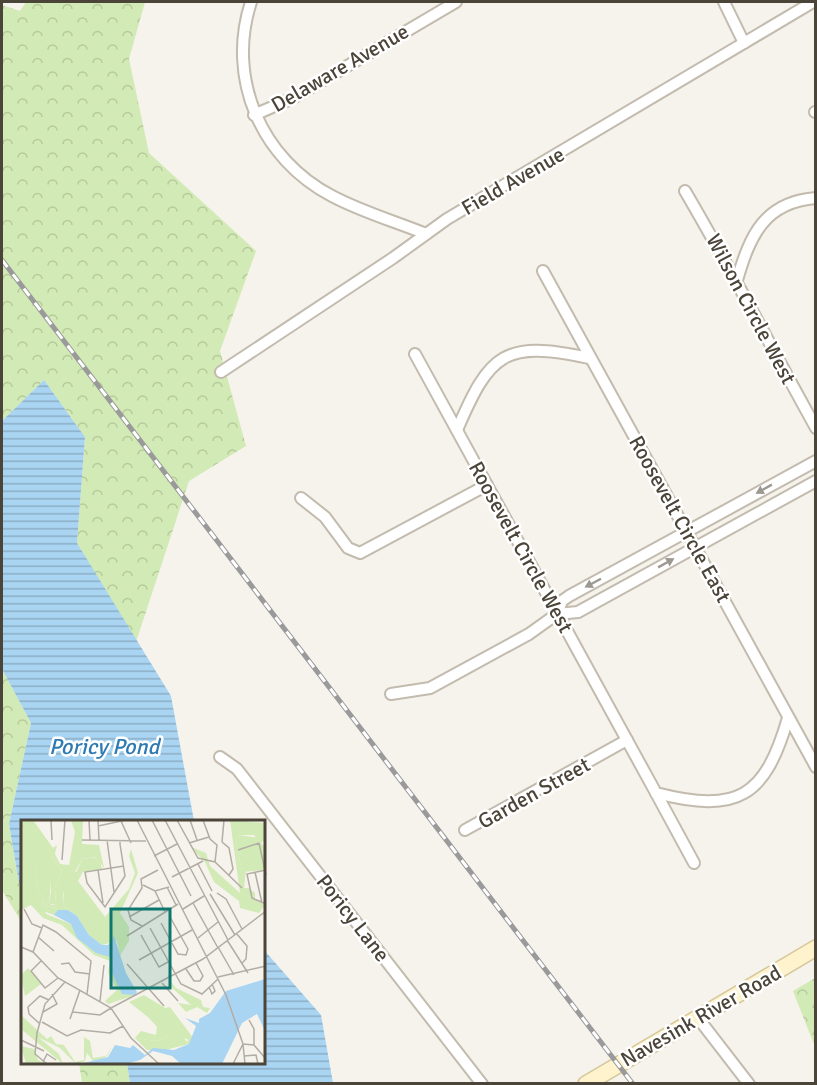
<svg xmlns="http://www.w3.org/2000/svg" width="817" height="1085" font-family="Signika,sans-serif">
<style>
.forest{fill:url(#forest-crowns)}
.water{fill:url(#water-rules)}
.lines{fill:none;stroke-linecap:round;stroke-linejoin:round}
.street-casing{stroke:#c2bbae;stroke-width:14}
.secondary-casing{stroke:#d6c79b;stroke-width:18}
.street{stroke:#fff;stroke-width:10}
.secondary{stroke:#fff3cd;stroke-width:15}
.rail-casing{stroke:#9a9a9a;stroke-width:5}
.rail{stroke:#fff;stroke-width:3;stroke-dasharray:9;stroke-linecap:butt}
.oneway{fill:#9c9892}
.labels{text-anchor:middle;stroke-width:5;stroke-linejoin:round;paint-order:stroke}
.street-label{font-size:21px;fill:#4b4439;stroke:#fff}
.water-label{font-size:22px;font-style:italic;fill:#2e7ab2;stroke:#fff}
.inset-road{fill:none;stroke:#b2ada4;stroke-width:1.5}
.view{fill:#0f766e;fill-opacity:0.15;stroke:#0f766e;stroke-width:3}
.inset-edge{fill:none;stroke:#4b4439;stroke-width:3}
</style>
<defs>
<pattern id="forest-crowns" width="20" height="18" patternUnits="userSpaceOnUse" patternTransform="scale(1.5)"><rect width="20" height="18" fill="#d2eab5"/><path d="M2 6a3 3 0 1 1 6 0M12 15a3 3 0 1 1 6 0" fill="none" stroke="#b6ca9c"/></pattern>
<pattern id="water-rules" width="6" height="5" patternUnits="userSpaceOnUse" patternTransform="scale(1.5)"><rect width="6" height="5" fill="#a9d4f2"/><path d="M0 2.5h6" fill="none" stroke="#8caec5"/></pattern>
</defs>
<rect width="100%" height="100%" fill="#f6f3ec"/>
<g class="forest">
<path d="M26,2H145L129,59L149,153L256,251L220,351L246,446L189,481L136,642L77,543L85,437L44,380L2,421V5L20,11Z"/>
<path d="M2,669L31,723L9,824L19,883L22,886V923L2,890Z"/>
<path d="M815,978V1047L793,991Z"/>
<path d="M79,1063H127L130,1083H82Z"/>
</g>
<g class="water">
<path d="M44,380L85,437L77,543L171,696L194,821H22V886L19,883L9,824L31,723L2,669V421Z"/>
<path d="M264,950L321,1015L333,1083H130L127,1063L264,1062Z"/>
</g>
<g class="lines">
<defs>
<g id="street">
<path d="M251,2C226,78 261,159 332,196C362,212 394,221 426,234"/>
<path d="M724,2L744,43"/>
<path d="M815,112H816"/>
<path d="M254,115L293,98L456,2"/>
<path d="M685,191C731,269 772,349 816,428"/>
<path d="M543,271L816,767"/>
<path d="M737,280C750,236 764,202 816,198"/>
<path d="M415,354L656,793C738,814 765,797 788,718"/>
<path d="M221,372L393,258L447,219L813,2"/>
<path d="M457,430C490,353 504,340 589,358"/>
<path d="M301,498L325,517L348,548L360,553L487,485"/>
<path d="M557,614L562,601L569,596L816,461"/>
<path d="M391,694L430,688L529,634L557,614L578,612L816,481"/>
<path d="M220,757L237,769L482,1084"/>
<path d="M656,793L694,863"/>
<path d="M465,830L627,740"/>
<path d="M698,1018L749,1084"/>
</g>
<path id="secondary" d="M586,1084L816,948"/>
</defs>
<use href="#street" class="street-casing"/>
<use href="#secondary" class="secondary-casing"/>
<use href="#street" class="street"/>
<use href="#secondary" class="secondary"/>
<defs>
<path id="rail" d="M2,260L633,1084"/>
</defs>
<use href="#rail" class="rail-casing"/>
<use href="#rail" class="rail"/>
</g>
<defs><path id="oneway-solid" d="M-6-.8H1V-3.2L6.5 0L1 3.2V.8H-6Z" transform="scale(1.5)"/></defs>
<g class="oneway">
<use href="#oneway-solid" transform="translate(764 489) rotate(151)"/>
<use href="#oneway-solid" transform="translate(666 563) rotate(-29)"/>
<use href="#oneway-solid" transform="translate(593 583) rotate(152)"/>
</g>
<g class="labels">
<g class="street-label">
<text transform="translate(340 68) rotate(-30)" y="7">Delaware Avenue</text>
<text transform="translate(513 181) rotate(-30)" y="7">Field Avenue</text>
<text transform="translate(751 309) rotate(62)" y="7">Wilson Circle West</text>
<text transform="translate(680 519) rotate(61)" y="7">Roosevelt Circle East</text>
<text transform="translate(521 547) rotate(61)" y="7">Roosevelt Circle West</text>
<text transform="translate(534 793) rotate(-29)" y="7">Garden Street</text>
<text transform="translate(353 918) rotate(52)" y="7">Poricy Lane</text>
<text transform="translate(701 1016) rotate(-30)" y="7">Navesink River Road</text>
</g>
<g class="water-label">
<text x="104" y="754">Poricy Pond</text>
</g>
</g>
<g transform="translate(21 820)">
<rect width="244" height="244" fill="#f6f3ec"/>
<path d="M0,8L16,24L19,36H31L41,51L34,68L35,84H30V61L28,83L17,72L15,46H6L0,54ZM218,15L244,19L240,23L244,27V50L221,52L215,19ZM78,37L81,49L55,53L61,39ZM7,148L20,164L4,176L0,155ZM0,226L13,229L17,240L24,244H5Z" fill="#d2eab5"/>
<path d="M0,0H12L32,28L36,25L34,34L39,44L48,45L54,12L50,0H62L61,24L78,25L83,48L75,37L61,39L54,52H62L57,61L84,97L108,69L114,53L108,36L110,29L117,53L99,93L108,107V121L99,136L96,121L81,125L68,115L56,96L43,87V71L35,88L24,86L21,79L25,94L50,104L66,126L89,137L99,170L114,175L87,184L84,181L96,170L87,152L89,141L73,135L41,105L22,98L10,85L0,90V54L6,41L11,40L15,45L17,72L28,83L32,60L30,85L35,84L34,68L41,51L31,36L19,37L15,24L0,8ZM209,0L244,3V21H237L233,15H218L215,19L221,52L225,51L223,68H228L234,73V80L244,85L238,93L219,88L218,81L193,62L184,42L170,27L185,33L189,46L219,73ZM149,160L155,168L180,180L182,187L189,188L186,193L176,187L165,192L157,183L170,185L149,166ZM123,175L144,188L149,187L170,215L169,220L151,215L135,221L114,218L120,211L135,215L136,207L128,198L108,182ZM0,195L26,219L30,216L35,224L43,225L54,242L63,240V217L69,221L72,238L85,236L92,225L86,236L83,238L72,241L66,233L64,241L55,244L39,228L17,217L38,234L42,244L0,209Z" fill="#d2eab5"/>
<path d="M42,67L43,87L47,90L33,95L17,89L1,70L16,73L24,86L35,88ZM151,215H160L166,222L170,215L173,218L168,224L144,230H126L114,218L135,221Z" fill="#d2eab5"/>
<path d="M37,90H47L56,96L68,115L81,125H87L93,116L105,153L116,172L114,175L101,174L91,153L89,137L75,133L56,118L50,104L33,95ZM244,159V211L236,194L221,203L201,244H160L151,236L132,231L119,240L104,244H59L87,237L94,225L109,228L112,225L124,235L132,228L153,230L168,224L175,206L164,198L178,203V199L189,193L205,171Z" fill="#a9d4f2"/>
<path class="inset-road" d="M30,0L31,20M68,0L69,20M77,0L78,20M116,0L205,175L222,224M131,0L170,76M144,0L207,120M156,0L177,38L194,42L221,68M169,0L176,20M182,0L189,19L196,25L194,42M100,1L110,23M77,6L105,0M61,20L125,21M86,20L93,72M99,22V24L104,56L84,87L66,63L64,52L103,46M201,22L208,28L212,49L208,55M201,22L203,0M168,23L188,17M238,23L245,55M217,30L238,23M133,36L156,24M41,40L44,0M177,44L191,71M77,50L82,83M245,50L226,54L231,78L245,84M234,52L241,83M151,57L182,41M122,65L134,71L148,67M146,67L155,85M134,71L144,92M196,73L205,79L221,109M189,74L214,115M172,83L197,128M3,89L11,104L21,108M162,89L183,76M108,97L138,80M140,103L157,134L165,135L167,129L149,97M121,106L110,100L107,90L121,68L120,59L137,50M129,108L160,164L181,174L197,159M215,113L226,126L225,139L221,143M120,115L138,147L147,142M106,116L157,84M17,117L33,131M177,118L197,102M206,120L227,153M0,127L12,132L37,158L90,188L110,218L138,244M197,127L213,155M12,132L22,105L35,112L70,141L66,174M118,140L171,110M20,141L10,151L24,168L37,158M175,143L182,156L179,161M40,144L48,143L54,152L69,154M106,144L143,186M165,149L173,161H179M197,157L245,146M141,163L157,181M188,167L191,174L194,171L191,164M79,181L83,145M90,188L182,139L245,91M22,192L36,184L31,174M52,192L79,195L90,188M49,199L59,170M228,200L233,209V225M21,202L46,216L60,210L89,213L102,206M19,204L8,194L7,187L19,176L28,180M0,220L23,231M222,224L224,244M223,236L235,235L237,244M22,242L26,234L35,240M26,244L14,234L16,213L24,184L44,162M212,244L222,224L233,225L245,239"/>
<path class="view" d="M90,89H149V168H90Z"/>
<rect width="244" height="244" class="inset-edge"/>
</g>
<rect width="817" height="1085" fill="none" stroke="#4b4439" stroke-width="6"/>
</svg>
